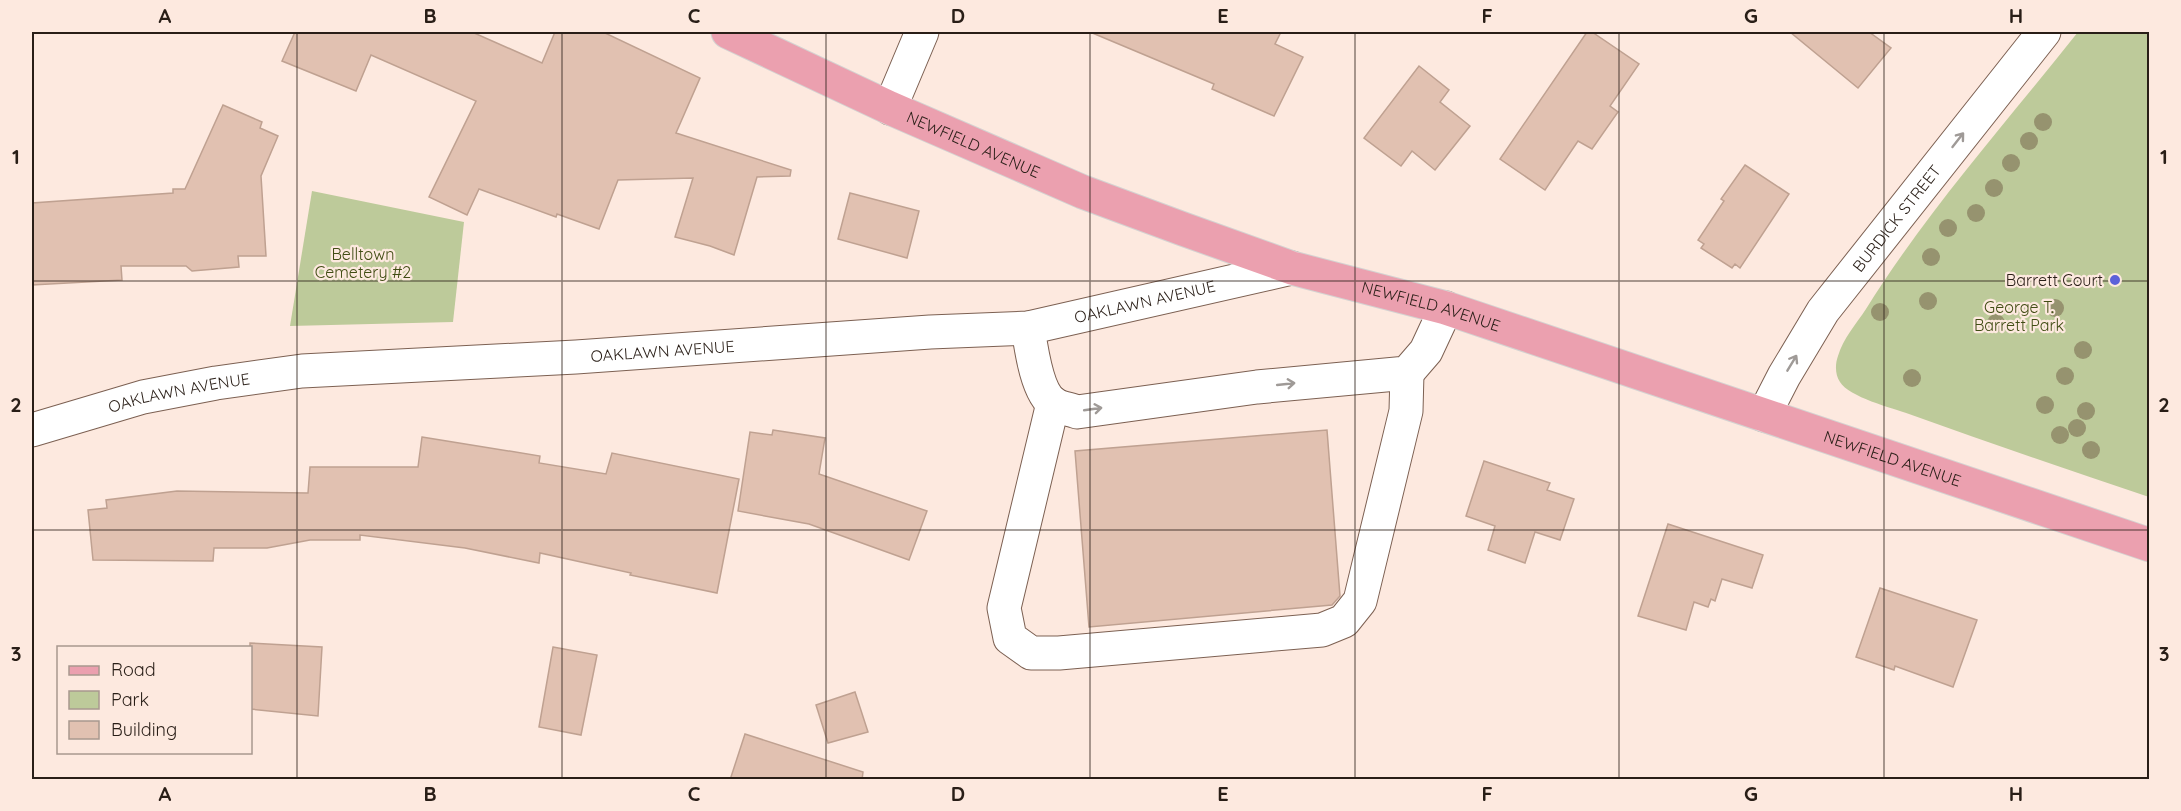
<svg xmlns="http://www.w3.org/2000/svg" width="2181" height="811" font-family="Quicksand,sans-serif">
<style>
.green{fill:#bdca9a}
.building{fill:#e1c1b1;stroke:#bfa191;stroke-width:1.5}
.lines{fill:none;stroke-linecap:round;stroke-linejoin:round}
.minor-casing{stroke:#7c6052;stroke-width:35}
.major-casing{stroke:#d4d2d1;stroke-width:35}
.minor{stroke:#fff;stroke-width:33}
.major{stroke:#eba0af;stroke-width:33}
.tree{fill:#96936f}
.oneway{stroke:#9f9a97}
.grid{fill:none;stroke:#291e17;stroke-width:1.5;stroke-opacity:0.55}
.poi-dot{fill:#5c61d9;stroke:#fde9df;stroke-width:2}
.labels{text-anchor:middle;stroke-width:4.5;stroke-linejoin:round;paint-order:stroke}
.street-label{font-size:16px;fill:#291e17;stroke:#fde9df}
.park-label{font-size:16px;fill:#414d14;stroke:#fde9df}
.poi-label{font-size:16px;fill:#291e17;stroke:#fde9df;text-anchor:end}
.neatline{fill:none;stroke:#291e17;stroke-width:2}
.grid-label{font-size:20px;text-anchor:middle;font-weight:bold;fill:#291e17}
</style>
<rect width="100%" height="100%" fill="#fde9df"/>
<g class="green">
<path d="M2078,32H2149V497C2069,470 1989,443 1909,414C1892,408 1849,397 1840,382C1835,375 1835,364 1838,356C1843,339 1856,324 1866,309C1927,211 2006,123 2078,32Z"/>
<path d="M312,191L464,222L453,322L290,326Z"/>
</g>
<g class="building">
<path d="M295,32H472L542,63L555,32H603L700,78L676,133L791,170L790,176L757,177L734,255L710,246L675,237L693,178L618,180L599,229L557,214L556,217L479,189L467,215L429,197L476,101L371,55L356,91L282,61Z"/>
<path d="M1090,32H1281L1275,44L1303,57L1274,116L1212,89L1214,84Z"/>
<path d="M1587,32H1592L1639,64L1610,106L1618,112L1592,149L1578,141L1545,190L1500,159Z"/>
<path d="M1790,32H1869L1891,48L1858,88Z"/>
<path d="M1419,66L1449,90L1440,102L1470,126L1435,170L1412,151L1401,166L1364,138Z"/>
<path d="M223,105L262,122L260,128L278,136L261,176L266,256H238L239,267L192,271L186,266H121L122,280L32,285V203L173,193V189H185Z"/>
<path d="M1745,165L1789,194L1740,268L1735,264L1732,268L1701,248L1704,244L1698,240L1724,201L1721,199Z"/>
<path d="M850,193L919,211L907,258L838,239Z"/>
<path d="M773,430L825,438L819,474L927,511L909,560L809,524L738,511L750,432L772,435Z"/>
<path d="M1327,430L1340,596L1332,605L1089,627L1075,451Z"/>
<path d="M422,437L540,456L539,463L606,474L612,453L739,479L717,593L630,575L631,573L540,553L539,563L465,548L360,535V540H310L267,548H214L213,561L93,560L88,510L107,508L106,500L177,491L308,493L310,467H418Z"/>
<path d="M1484,461L1550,483L1547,490L1574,499L1560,540L1535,532L1525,563L1488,550L1495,526L1466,516Z"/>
<path d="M1668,524L1763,555L1752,588L1722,579L1715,601L1711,599L1708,607L1694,602L1686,630L1638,616Z"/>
<path d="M1880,588L1977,620L1953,687L1895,666L1894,670L1856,657Z"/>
<path d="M250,643L322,647L318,716L250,709Z"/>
<path d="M553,647L597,655L581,735L539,727Z"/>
<path d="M855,692L868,732L828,743L816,705Z"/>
<path d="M745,734L863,772L862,780H730Z"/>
</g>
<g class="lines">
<defs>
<g id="minor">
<path d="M890,108L922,32"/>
<path d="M1028,328C1031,348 1037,393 1054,404C1060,408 1070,409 1077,412L1257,387L1407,373L1426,351L1446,308"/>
<path d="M1053,403L1004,608L1010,638L1031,653H1059L1322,630L1344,621L1360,601L1406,411L1407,373"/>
<path id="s1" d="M1764,415L1784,376L1823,311L2044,32"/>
<path id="s2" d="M32,430L143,397L216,383L302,371L576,357L930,332L1028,328L1292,268"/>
</g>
<g id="major">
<path id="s3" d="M728,32L890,108L1083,192L1183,229L1292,268L1446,308L2150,545"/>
</g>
</defs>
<use href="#minor" class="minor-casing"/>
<use href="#major" class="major-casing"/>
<use href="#minor" class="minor"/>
<use href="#major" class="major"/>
</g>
<g class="tree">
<circle cx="2043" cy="122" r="9"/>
<circle cx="2029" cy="141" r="9"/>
<circle cx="2011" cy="163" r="9"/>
<circle cx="1994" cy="188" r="9"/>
<circle cx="1976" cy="213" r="9"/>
<circle cx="1948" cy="228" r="9"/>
<circle cx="1931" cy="257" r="9"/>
<circle cx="1928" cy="301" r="9"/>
<circle cx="2055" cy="308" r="9"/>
<circle cx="1880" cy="312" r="9"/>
<circle cx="1996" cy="323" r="9"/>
<circle cx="2083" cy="350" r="9"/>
<circle cx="2065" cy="376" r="9"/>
<circle cx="1912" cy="378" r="9"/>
<circle cx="2045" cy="405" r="9"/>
<circle cx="2086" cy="411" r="9"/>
<circle cx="2077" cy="428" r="9"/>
<circle cx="2060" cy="435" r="9"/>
<circle cx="2091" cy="450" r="9"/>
</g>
<defs><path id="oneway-shaft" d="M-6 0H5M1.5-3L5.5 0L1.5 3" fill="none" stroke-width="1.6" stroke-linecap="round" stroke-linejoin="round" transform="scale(1.5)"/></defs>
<g class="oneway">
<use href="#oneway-shaft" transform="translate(1958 140) rotate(-52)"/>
<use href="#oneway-shaft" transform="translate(1792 363) rotate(-59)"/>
<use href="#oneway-shaft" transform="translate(1286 384) rotate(-6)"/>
<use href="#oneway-shaft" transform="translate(1093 409) rotate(-8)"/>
</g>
<path class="grid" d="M297,32V780M562,32V780M826,32V780M1090,32V780M1355,32V780M1619,32V780M1884,32V780M32,281H2150M32,530H2150"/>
<circle class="poi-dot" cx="2115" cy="280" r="6"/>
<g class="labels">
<g class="street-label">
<text dy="6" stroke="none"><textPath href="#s3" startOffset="270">NEWFIELD AVENUE</textPath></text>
<text dy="6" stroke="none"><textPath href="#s1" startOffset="238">BURDICK STREET</textPath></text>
<text dy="6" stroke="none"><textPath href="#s2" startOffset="1124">OAKLAWN AVENUE</textPath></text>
<text dy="6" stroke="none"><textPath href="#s3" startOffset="756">NEWFIELD AVENUE</textPath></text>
<text dy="6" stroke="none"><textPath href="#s2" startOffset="638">OAKLAWN AVENUE</textPath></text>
<text dy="6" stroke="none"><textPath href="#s2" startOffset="152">OAKLAWN AVENUE</textPath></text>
<text dy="6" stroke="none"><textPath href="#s3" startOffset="1242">NEWFIELD AVENUE</textPath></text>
</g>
<g class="park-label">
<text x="363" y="260">Belltown<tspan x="363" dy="18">Cemetery #2</tspan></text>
<text x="2019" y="313">George T.<tspan x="2019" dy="18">Barrett Park</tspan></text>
</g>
<g class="poi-label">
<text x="2103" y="286">Barrett Court</text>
</g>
</g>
<rect width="2181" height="811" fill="none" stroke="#fde9df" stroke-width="66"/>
<rect x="57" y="646" width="195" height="108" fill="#fde9df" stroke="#a8988f" stroke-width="1.5"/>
<rect x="69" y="666" width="30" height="9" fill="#eba0af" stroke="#a8988f" stroke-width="1.5"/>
<text x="111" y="676" font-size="18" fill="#291e17">Road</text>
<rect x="69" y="691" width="30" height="18" fill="#bdca9a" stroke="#a8988f" stroke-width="1.5"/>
<text x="111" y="706" font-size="18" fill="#291e17">Park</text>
<rect x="69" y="721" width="30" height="18" fill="#e1c1b1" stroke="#a8988f" stroke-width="1.5"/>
<text x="111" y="736" font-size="18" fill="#291e17">Building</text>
<rect x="33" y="33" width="2115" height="745" class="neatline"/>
<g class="grid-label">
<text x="165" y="23">A</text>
<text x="430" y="23">B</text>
<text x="694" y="23">C</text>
<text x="958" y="23">D</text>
<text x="1223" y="23">E</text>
<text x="1487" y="23">F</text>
<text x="1751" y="23">G</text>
<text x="2016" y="23">H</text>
<text x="16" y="164">1</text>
<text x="2164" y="164">1</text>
<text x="16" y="412">2</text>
<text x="2164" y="412">2</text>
<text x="16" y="661">3</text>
<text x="2164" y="661">3</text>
<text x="165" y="801">A</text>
<text x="430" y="801">B</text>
<text x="694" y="801">C</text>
<text x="958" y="801">D</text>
<text x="1223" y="801">E</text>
<text x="1487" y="801">F</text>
<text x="1751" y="801">G</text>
<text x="2016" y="801">H</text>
</g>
</svg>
